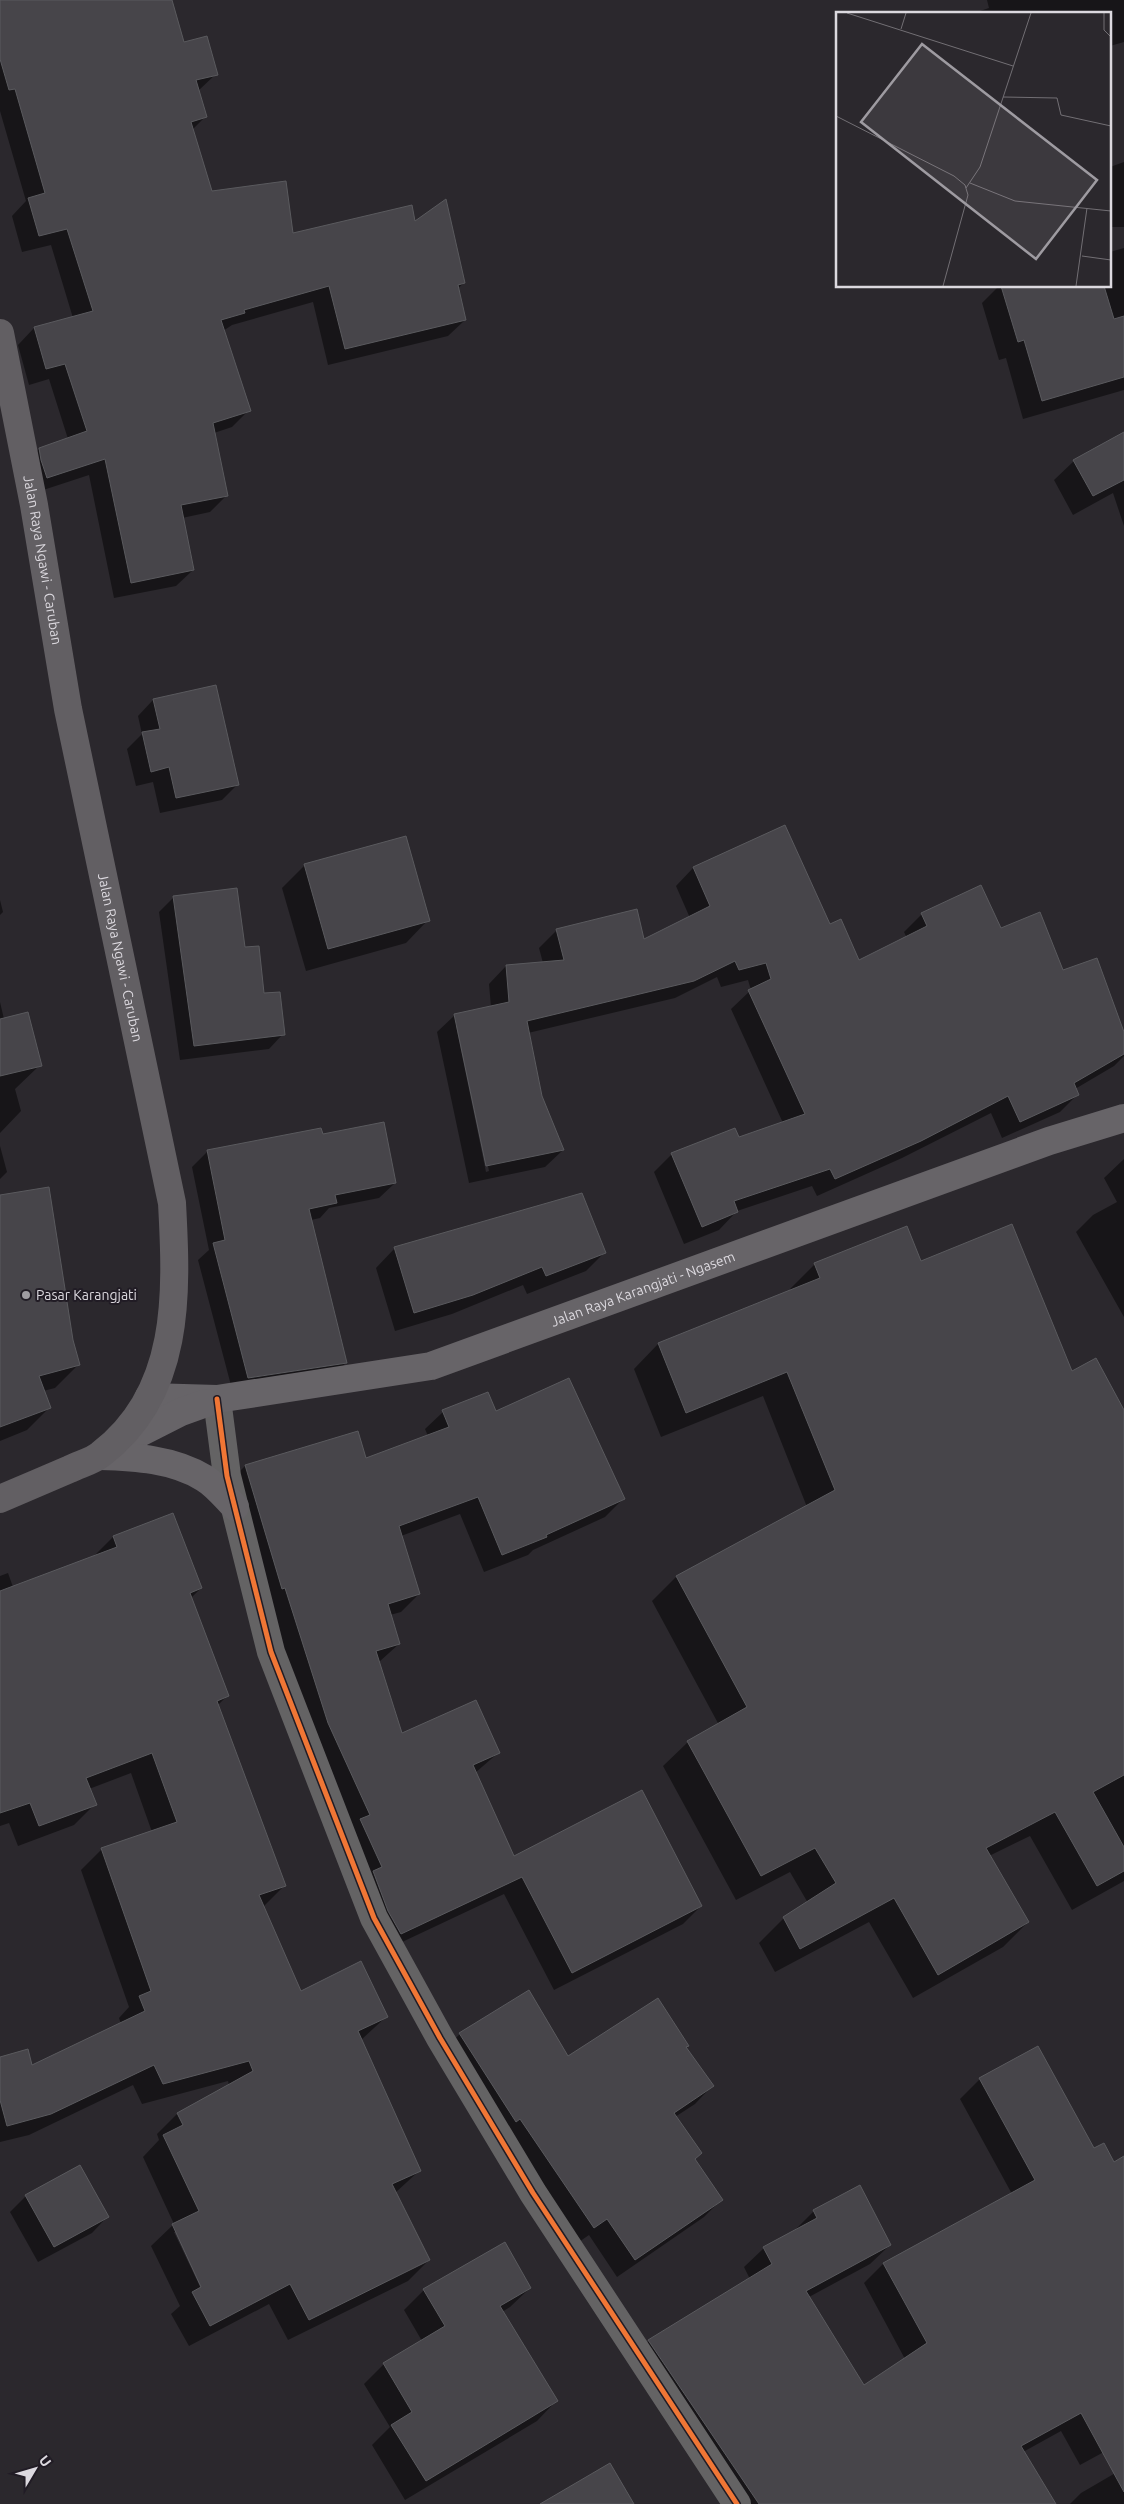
<svg xmlns="http://www.w3.org/2000/svg" width="1124" height="2504" font-family="Ubuntu,sans-serif">
<style>
.shadow{fill:#0007;fill-rule:evenodd}
.building{fill:#47454a;stroke:#5a5a5e}
.lines{fill:none;stroke-linecap:round;stroke-linejoin:round}
.street{stroke:#646364;stroke-width:28}
.secondary{stroke:#676468;stroke-width:28}
.highway{stroke:#625f63;stroke-width:28}
.cycleway-casing{stroke:#211c25;stroke-width:8}
.cycleway{stroke:#f07635;stroke-width:5}
.poi-dot{fill:#9e9ba1;stroke:#211c25;stroke-width:2}
.labels{text-anchor:middle;stroke-width:4;stroke-linejoin:round;paint-order:stroke}
.street-label{font-size:14px;fill:#dcd9df;stroke:#211c25}
.poi-label{font-size:14px;fill:#dcd9df;stroke:#211c25;text-anchor:start}
.inset-road{fill:none;stroke:#726f74;stroke-width:1}
.view{fill:#9e9ba1;fill-opacity:0.15;stroke:#9e9ba1;stroke-width:2.5}
.inset-edge{fill:none;stroke:#dcd9df;stroke-width:2.5}
</style>
<rect width="100%" height="100%" fill="#2b282d"/>
<g class="shadow">
<path d="M0,0H171L183,44L216,74L198,91L205,117L192,130L211,192L292,235L415,223L464,283L457,289L465,320L448,336L328,365L313,302L232,325L223,331L249,410L232,427L214,433L227,495L210,512L182,518L193,570L176,586L114,598L89,475L31,494L23,465L39,449L68,439L49,379L29,385L18,345L34,328L73,318L51,245L22,252L12,216L26,201L0,111Z"/>
<path d="M987,0H1124V42L1110,46V14H971L989,8Z"/>
<path d="M1124,162V227H1110V167Z"/>
<path d="M1124,248V390L1023,419L1006,358L999,360L982,303L999,286H1110V252Z"/>
<path d="M1124,433V526L1113,493L1073,515L1054,480L1074,461Z"/>
<path d="M153,700L238,784L222,800L160,813L153,782L136,786L127,749L142,734L138,716Z"/>
<path d="M785,827L829,925L858,961L907,938L904,932L922,914L980,887L1000,930L1062,971L1124,1036V1056L1114,1066L1075,1089L1078,1094L1060,1112L1002,1138L991,1113L902,1158L817,1196L812,1186L737,1211L719,1230L684,1244L654,1172L672,1154L738,1139L783,1123L731,1009L751,990L748,980L721,987L717,977L675,998L528,1033L541,1096L563,1150L545,1167L469,1183L437,1032L455,1015L491,1007L489,984L506,966L543,963L539,948L557,930L643,940L690,918L676,886L693,868ZM456,1026H458L489,1171L486,1172Z"/>
<path d="M305,865L428,920L406,943L306,971L282,888Z"/>
<path d="M174,897L244,948L283,1034L269,1049L180,1060L159,912Z"/>
<path d="M0,900L3,912L0,915Z"/>
<path d="M0,1002L4,1019L40,1065L15,1089L21,1111L0,1133Z"/>
<path d="M322,1135L395,1183L379,1198L329,1208L320,1218L311,1220L346,1363L330,1378L233,1393L198,1260L209,1250L192,1167L207,1152Z"/>
<path d="M0,1146L7,1172L0,1179Z"/>
<path d="M1124,1159V1317L1076,1232L1093,1215L1117,1202L1104,1178Z"/>
<path d="M0,1196L72,1340L78,1365L55,1388L43,1391L50,1407L27,1430L0,1441Z"/>
<path d="M395,1248L605,1252L586,1271L527,1294L523,1285L452,1314L395,1331L376,1268Z"/>
<path d="M920,1263L1124,1412V1881L1072,1910L1030,1836L989,1856L1028,1922L1003,1947L913,1998L869,1922L775,1972L759,1943L784,1918L808,1903L790,1872L736,1900L663,1766L688,1742L719,1725L652,1601L676,1577L807,1507L763,1396L661,1437L634,1369L658,1344L791,1291L790,1289L815,1264Z"/>
<path d="M443,1412L495,1413L623,1499L605,1517L533,1550L528,1555L484,1572L460,1514L401,1536L419,1594L401,1612L390,1615L399,1644L379,1662L402,1734L498,1753L475,1773L513,1858L701,1906L683,1924L554,1990L504,1894L383,1951L311,1741L227,1484L245,1466L357,1433L366,1459L428,1436L425,1429Z"/>
<path d="M113,1537L201,1588L190,1599L227,1696L217,1706L284,1886L263,1907L300,1992L387,2016L361,2040L419,2171L395,2193L429,2260L408,2281L288,2340L269,2304L189,2346L171,2314L180,2306L151,2246L174,2224L143,2157L159,2140L157,2134L177,2114L229,2085L228,2081L142,2104L133,2085L29,2135L0,2142V2058L31,2066L121,2024L119,2018L129,2007L81,1870L102,1849L152,1832L131,1773L89,1789L95,1804L74,1825L18,1846L9,1823L0,1826V1576L8,1573L13,1587L92,1558ZM174,2232H177L205,2292L203,2293Z"/>
<path d="M460,2034L568,2058L685,2048L712,2086L695,2104L675,2117L701,2153L694,2160L721,2200L704,2217L617,2277L589,2235L576,2244L442,2051Z"/>
<path d="M1037,2048L1094,2150L1113,2163L1124,2158V2441L1080,2465L1061,2431L1023,2452L1055,2504H727L629,2360L649,2341L750,2279L744,2267L764,2248L794,2231L814,2211L890,2245L870,2264L809,2297L864,2387L905,2359L864,2283L883,2264L1012,2194L960,2099L980,2079Z"/>
<path d="M26,2196L107,2217L92,2233L38,2262L10,2212Z"/>
<path d="M530,2288L510,2307L502,2312L556,2401L537,2421L405,2500L372,2445L390,2427L364,2384L384,2364L422,2341L404,2310L424,2290Z"/>
<path d="M1124,2468V2504H1070L1081,2493Z"/>
</g>
<g class="building">
<path d="M0,0H172L184,42L207,36L218,75L196,80L207,117L191,122L212,191L286,181L293,233L412,205L415,221L446,199L465,283L458,285L466,320L345,349L329,286L244,310L245,313L221,320L251,411L213,423L228,496L181,505L194,570L131,583L105,459L47,478L41,460L39,448L87,431L65,364L46,369L34,327L93,311L67,229L39,236L28,198L45,193L15,89L9,90L0,59Z"/>
<path d="M1001,286H1104L1114,319L1124,316V377L1042,401L1024,340L1018,342Z"/>
<path d="M1124,432V480L1093,496L1073,460Z"/>
<path d="M216,685L239,785L176,798L169,767L151,772L142,732L160,729L153,699Z"/>
<path d="M785,825L830,924L841,919L859,960L927,926L921,913L981,885L1001,928L1040,912L1063,970L1097,958L1124,1032V1054L1074,1083L1079,1095L1020,1122L1008,1096L921,1141L835,1179L830,1169L734,1201L738,1212L702,1227L671,1153L735,1128L739,1137L805,1114L748,990L771,979L766,963L739,970L735,961L694,981L527,1021L542,1096L564,1150L486,1166L454,1014L509,1002L506,965L564,960L556,929L637,909L644,939L710,906L693,867Z"/>
<path d="M406,836L430,921L328,949L304,864Z"/>
<path d="M237,888L245,947L259,946L264,993L280,992L285,1035L194,1046L173,896Z"/>
<path d="M28,1012L42,1066L0,1076V1019Z"/>
<path d="M384,1122L396,1183L335,1195L337,1203L309,1209L347,1363L248,1378L213,1243L225,1240L207,1150L321,1128L323,1134Z"/>
<path d="M49,1187L73,1340L80,1365L39,1376L51,1408L0,1427V1195Z"/>
<path d="M582,1193L606,1253L546,1276L542,1267L473,1295L414,1313L394,1247Z"/>
<path d="M1012,1224L1072,1371L1096,1358L1124,1410V1775L1093,1792L1124,1847V1871L1097,1886L1055,1812L986,1848L1029,1922L938,1975L894,1898L800,1949L783,1917L836,1883L815,1848L761,1876L687,1741L747,1707L676,1576L835,1490L787,1372L686,1413L658,1343L820,1278L814,1263L907,1226L921,1261Z"/>
<path d="M569,1378L625,1499L546,1535L547,1537L502,1555L478,1497L399,1526L420,1594L388,1604L400,1644L376,1651L402,1733L476,1700L500,1753L473,1765L514,1856L642,1790L702,1906L572,1973L522,1877L401,1934L388,1911L373,1871L382,1867L360,1819L370,1815L328,1723L285,1588L282,1589L245,1465L358,1431L366,1458L449,1427L442,1410L488,1392L496,1411Z"/>
<path d="M173,1513L202,1588L190,1593L229,1696L217,1701L286,1886L259,1895L301,1991L361,1961L388,2017L358,2031L421,2171L392,2184L430,2260L309,2320L290,2284L210,2326L192,2292L201,2287L172,2224L199,2211L163,2135L183,2125L177,2113L253,2071L249,2061L163,2084L154,2065L51,2114L7,2126L0,2100V2057L28,2049L32,2065L145,2011L139,1996L151,1991L101,1848L177,1822L152,1753L86,1778L97,1805L39,1826L30,1803L0,1813V1591L117,1547L113,1536Z"/>
<path d="M529,1990L568,2056L658,1998L689,2046L686,2047L714,2086L674,2113L702,2153L695,2159L723,2200L635,2260L607,2219L594,2228L520,2119L516,2122L459,2033Z"/>
<path d="M1038,2046L1094,2148L1104,2143L1114,2162L1124,2156V2492L1081,2413L1021,2446L1056,2504H759L648,2340L772,2264L763,2247L817,2218L813,2210L860,2185L891,2245L806,2291L864,2385L927,2343L883,2263L1035,2180L979,2078Z"/>
<path d="M80,2165L109,2217L54,2247L25,2195Z"/>
<path d="M505,2242L531,2288L500,2306L558,2401L426,2481L391,2425L412,2412L383,2363L445,2326L423,2289Z"/>
<path d="M610,2463L634,2504H540Z"/>
</g>
<g class="lines">
<path class="street" d="M217,1399L227,1476L271,1652L374,1918L440,2038L533,2193L737,2504"/>
<g class="secondary">
<path id="s1" d="M149,1397L217,1399L431,1366L1049,1141L1124,1118"/>
<path d="M110,1448L181,1412L206,1403"/>
<path d="M100,1456C135,1457 173,1459 204,1478C216,1485 226,1498 235,1507"/>
</g>
<path class="highway" id="s2" d="M0,333L34,505L68,709L172,1203C177,1294 181,1393 101,1454C93,1461 80,1464 70,1469C47,1479 23,1489 0,1499"/>
<defs>
<path id="cycleway" d="M217,1399L227,1476L271,1652L374,1918L440,2038L533,2193L737,2504"/>
</defs>
<use href="#cycleway" class="cycleway-casing"/>
<use href="#cycleway" class="cycleway"/>
</g>
<circle class="poi-dot" cx="26" cy="1295" r="5"/>
<g class="labels">
<g class="street-label">
<text dy="5" stroke="none"><textPath href="#s2" startOffset="231">Jalan Raya Ngawi - Caruban</textPath></text>
<text dy="5" stroke="none"><textPath href="#s2" startOffset="636">Jalan Raya Ngawi - Caruban</textPath></text>
<text dy="5" stroke="none"><textPath href="#s1" startOffset="510">Jalan Raya Karangjati - Ngasem</textPath></text>
</g>
<g class="poi-label">
<text x="36" y="1300">Pasar Karangjati</text>
</g>
</g>
<g transform="translate(836 12)">
<rect width="275" height="275" fill="#2b282d"/>
<path class="inset-road" d="M11,1L177,54M268,1V18L275,25M65,17L70,1M167,85L221,86L225,103L275,114M0,104L118,164L129,173L132,183L107,274M134,171L179,189L275,199M130,176L144,155L195,1M246,244L275,248M240,274L251,196"/>
<path class="view" d="M86,32L261,168L200,247L25,110Z"/>
<rect width="275" height="275" class="inset-edge"/>
</g>
<g transform="translate(35 2469) rotate(52)" stroke="#211c25" stroke-width="4" paint-order="stroke">
<path d="M0-4L9 19L0 12L-9 19Z" fill="#dcd9df"/>
<text y="-8" font-size="14" font-weight="bold" text-anchor="middle" fill="#dcd9df">U</text>
</g>
</svg>
